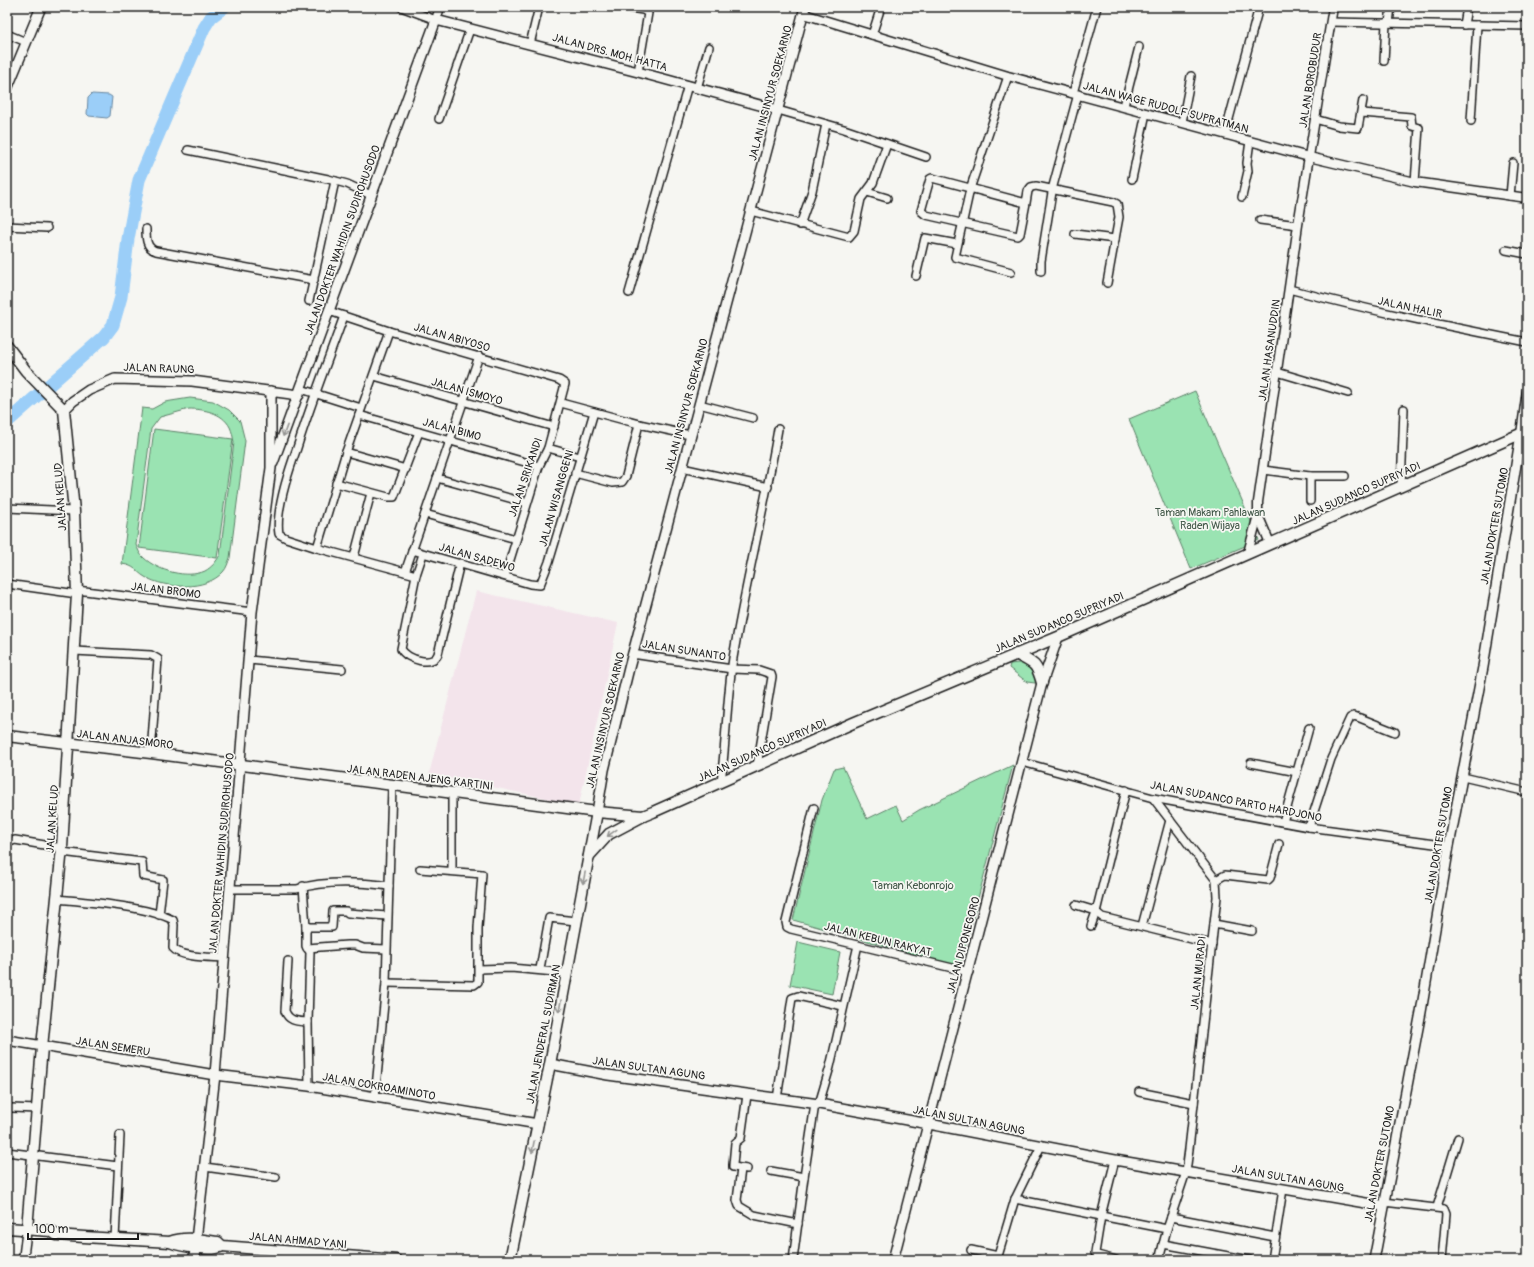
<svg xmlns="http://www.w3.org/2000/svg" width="1534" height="1267" font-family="Pangolin,sans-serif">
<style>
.built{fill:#f3e4eb}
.green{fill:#9ae3b2;stroke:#5b8067;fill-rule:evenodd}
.water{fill:#9bcef8;stroke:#6887a0}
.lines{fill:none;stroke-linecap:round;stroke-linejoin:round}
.river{stroke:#9bcef8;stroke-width:13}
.minor-casing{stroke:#1c1c1c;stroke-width:10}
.tertiary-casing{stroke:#1c1c1c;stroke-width:11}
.secondary-casing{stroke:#1c1c1c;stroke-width:12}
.primary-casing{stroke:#1c1c1c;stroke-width:13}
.minor{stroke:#f6f6f2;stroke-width:7}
.tertiary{stroke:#f6f6f2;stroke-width:8}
.secondary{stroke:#f6f6f2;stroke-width:9}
.primary{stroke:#f6f6f2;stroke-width:10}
.oneway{stroke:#949492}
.labels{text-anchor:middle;stroke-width:3.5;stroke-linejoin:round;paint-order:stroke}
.street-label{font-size:11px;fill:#1c1c1c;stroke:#f6f6f2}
.park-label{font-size:11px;fill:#425849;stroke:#f6f6f2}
</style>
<rect width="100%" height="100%" fill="#f6f6f2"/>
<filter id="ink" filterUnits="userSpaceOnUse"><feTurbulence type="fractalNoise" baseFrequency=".025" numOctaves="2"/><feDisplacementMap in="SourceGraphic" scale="8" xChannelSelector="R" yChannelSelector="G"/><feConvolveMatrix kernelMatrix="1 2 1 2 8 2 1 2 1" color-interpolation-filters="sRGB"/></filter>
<g filter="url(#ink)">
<path class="built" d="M476,591L618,623L579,805L429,774Z"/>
<g class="green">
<path d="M1195,391L1259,540L1191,569L1129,419Z"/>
<path d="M190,398L213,401L229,410L240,421L245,441L230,558C228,562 227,568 223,572C206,591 166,589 145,577C135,571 136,566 122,564L142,408L152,409L165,402ZM189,409C203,409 222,412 230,427C232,431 233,437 234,442L220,555C216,562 212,567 205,571C187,579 158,571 144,558C140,555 138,549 136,545L151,429L160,417Z"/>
<path d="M154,429L233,439L217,558L139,548Z"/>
<path d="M1019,663L1028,665L1038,678L1035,683L1027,682L1009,668L1010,664Z"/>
<path d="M1013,765L960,967L793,920L822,800L834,769L843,767L867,819L896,805L903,820L919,810Z"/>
<path d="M798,942L840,952L832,994L790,985Z"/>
</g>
<path class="water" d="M92,94L109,95L112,97L110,116L107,118L89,116L87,114L88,98Z"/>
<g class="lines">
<path class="river" d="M7,422L104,337L113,325L121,297L128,239L139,180L204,28L211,17L224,7"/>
<defs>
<g id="minor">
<path d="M401,7L436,20"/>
<path d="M623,7L643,10L648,13L638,72"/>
<path d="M1331,22L1527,26"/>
<path d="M1389,23L1391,7"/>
<path d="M1464,25L1467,7"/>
<path d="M7,34L26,42"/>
<path d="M872,35L881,7"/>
<path d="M530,44L539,7"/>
<path d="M1384,61L1386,23"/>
<path d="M1008,76L970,189L955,257L1011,272"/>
<path d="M697,88L709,47"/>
<path d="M1073,93L1097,7"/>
<path d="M1124,106L1139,47"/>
<path d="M778,110L844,129L926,157"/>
<path d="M1362,113L1411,117L1412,126L1419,128L1415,182"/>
<path d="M439,119L470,29"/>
<path d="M1315,119L1339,126L1358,128L1363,100"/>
<path d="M1471,121L1477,25"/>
<path d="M1182,122L1191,76"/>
<path d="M1225,134L1259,7"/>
<path d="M188,150L328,179L347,184L371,195"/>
<path d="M1132,179L1146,113"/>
<path d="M867,192L887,198"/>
<path d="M1510,196L1513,163"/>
<path d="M1242,197L1248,171L1247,163L1250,141"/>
<path d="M1026,203L1020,234L1018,236L926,215L921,211L930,179L932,178L1026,203L1028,191L1031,187L1036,186L1113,202L1117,204L1119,217L1107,283"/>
<path d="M751,211L849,237L854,231L861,199L873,183L887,144"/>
<path d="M1260,220L1298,225"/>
<path d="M800,225L812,191L826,124"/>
<path d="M7,226L47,228"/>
<path d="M146,229C146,238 146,248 156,251L314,280"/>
<path d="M1075,234L1115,239"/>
<path d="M1506,250L1527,254"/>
<path d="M1041,271V261L1053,186L1078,94"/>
<path d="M916,276L925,238L957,244"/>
<path d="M1289,289C1367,310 1447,326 1527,342"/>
<path d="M629,293L688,85"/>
<path d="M309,301L335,181"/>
<path d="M329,311L389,331L559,380L565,384L548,448L539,466L505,576"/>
<path d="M344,316C328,360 311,403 297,448C289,470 275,511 279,534L286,538L317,548L416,575"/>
<path d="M1277,372L1348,393"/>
<path d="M374,376L554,427"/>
<path d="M301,389L361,408"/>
<path d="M561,403L639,424L690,435"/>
<path d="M699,404L753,418"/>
<path d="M359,415L539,466"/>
<path d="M548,448L580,457"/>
<path d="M346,452L406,469"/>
<path d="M682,468L768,487"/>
<path d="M1263,470L1310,476H1345"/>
<path d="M575,473L613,483L622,482L626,476L639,424"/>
<path d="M437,478L527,503"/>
<path d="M336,483L388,497H394L419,432"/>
<path d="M1401,487L1404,409"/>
<path d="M1310,501V476"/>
<path d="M7,508L74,511"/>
<path d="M425,514L516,539"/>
<path d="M317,548L346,452L389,331"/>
<path d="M412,550L530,584L540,585L549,562L594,412"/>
<path d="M423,554L416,575L401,649C407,660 433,667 438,654L460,563"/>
<path d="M354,557L371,493"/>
<path d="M405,572L479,356"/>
<path d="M7,584L77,594"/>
<path d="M77,590L252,612"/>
<path d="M74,651L151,655L158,659L151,753"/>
<path d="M632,654L732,669L759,670L771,674L772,677L757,766"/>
<path d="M249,660L342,669"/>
<path d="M1022,762L1153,798L1309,827L1449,846"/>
<path d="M1251,763L1297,772"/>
<path d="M1463,777L1527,792"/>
<path d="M721,782C726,741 727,698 733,658C746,581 765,506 778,429"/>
<path d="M814,808L786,922L787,927L791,929L969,972"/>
<path d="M1283,822L1309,728"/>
<path d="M1309,827L1331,759L1350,718L1354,716L1360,718L1395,732"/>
<path d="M7,843L15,840L62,848"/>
<path d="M62,852L142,862L143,876L163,880L159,915"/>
<path d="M452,870V794"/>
<path d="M1216,880L1225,875L1268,880L1270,878L1279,844"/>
<path d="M303,886L306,927"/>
<path d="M230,889H297C326,880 359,882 389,886"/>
<path d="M57,899C88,902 146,906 173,920L174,925L173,948C181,958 211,957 224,958"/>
<path d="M1076,905L1096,911"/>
<path d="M1096,912L1102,917L1212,944"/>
<path d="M1214,924L1252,931"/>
<path d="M1091,926L1096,912L1126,790"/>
<path d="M1142,926L1170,820"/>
<path d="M307,948L347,945H355L363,948L386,949"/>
<path d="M288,961L285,1011C289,1022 298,1021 308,1022"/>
<path d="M479,969L511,968L566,973"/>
<path d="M540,969L549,918L576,921"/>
<path d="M386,983L474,985L478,982V928L482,874L420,869"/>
<path d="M309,1086L308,1022L310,952L306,946V927H332L333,911H346L348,913L387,916"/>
<path d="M1139,1092L1194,1103"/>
<path d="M375,1098L386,983L392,786"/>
<path d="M777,1099L792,998L798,996L843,1006"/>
<path d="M819,1104L830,1067L858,945"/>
<path d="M12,1108L37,1109"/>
<path d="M7,1152L118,1166"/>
<path d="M1115,1160L1101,1216L1095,1253L1097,1255L1116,1260"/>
<path d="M205,1167L276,1177"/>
<path d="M741,1169L737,1200L739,1206L754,1215L798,1224"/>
<path d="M747,1169L733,1167V1165L735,1143L741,1138L747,1095"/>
<path d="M771,1171L804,1177L793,1260"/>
<path d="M804,1177L815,1104"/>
<path d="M1015,1199L1167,1229L1186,1172L1189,1149L1217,897L1216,880L1153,798"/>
<path d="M1384,1202L1444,1209L1446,1214L1442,1260"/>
<path d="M1437,1207L1458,1138"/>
<path d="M1171,1217L1275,1237"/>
<path d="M115,1239L120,1135"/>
<path d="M1163,1244L1250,1260"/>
<path d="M971,1250L998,1256L1015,1199L1041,1146"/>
<path d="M1159,1260L1167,1229"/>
<path d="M1272,1260L1283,1189"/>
</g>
<g id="tertiary">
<path d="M804,14L1008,76L1309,157L1415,182L1527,198"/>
<path d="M436,20L440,7"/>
<path d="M1521,434L1527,390"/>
<path d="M1270,543L1258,515V502L1298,225L1333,7"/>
<path d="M1248,553L1258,515"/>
<path d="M23,1260L26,1236"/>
</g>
<g id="secondary">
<path d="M7,89L41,7"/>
<path d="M64,410L73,401L89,390L115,379L192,381L299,395"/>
<path d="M273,463L436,20L638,72L778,110"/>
<path d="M597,812L604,770L629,668L805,7"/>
<path d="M7,1040L215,1075L309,1086L538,1124"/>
<path d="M550,1064L608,1075L819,1104L929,1124L1115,1160L1383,1206"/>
<path d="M196,1240L215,1075L252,612L271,468V391"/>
<path d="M893,1260L1042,683L1058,637"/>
<path d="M1374,1260L1421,1012L1449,846L1483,667L1521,434"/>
</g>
<g id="primary">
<path d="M7,346L26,371L64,410L74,511L77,594L62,848L42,1047L27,1229"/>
<path d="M1016,654C1034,664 1036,662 1042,683"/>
<path d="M7,736L151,753L597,812L643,816L653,812L853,723L1058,637L1527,431"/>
<path d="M589,856L609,834L643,816"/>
<path d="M7,1228L51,1231L57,1235L84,1237L170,1242C185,1236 202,1240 218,1242L222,1246L396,1260"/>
<path d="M170,1242C180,1246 213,1252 222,1246"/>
<path d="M194,1260L196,1247"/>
<path d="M510,1260L550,1064L597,812"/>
</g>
</defs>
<use href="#minor" class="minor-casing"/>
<use href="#tertiary" class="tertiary-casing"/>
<use href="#secondary" class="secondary-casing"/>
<use href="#primary" class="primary-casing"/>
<use href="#minor" class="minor"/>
<use href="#tertiary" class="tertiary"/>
<use href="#secondary" class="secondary"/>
<use href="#primary" class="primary"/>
</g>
<defs><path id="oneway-shaft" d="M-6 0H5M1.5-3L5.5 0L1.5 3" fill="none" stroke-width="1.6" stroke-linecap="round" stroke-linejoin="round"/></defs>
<g class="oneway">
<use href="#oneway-shaft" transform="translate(285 431) rotate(110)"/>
<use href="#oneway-shaft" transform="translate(612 833) rotate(144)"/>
<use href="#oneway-shaft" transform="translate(584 878) rotate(101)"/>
<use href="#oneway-shaft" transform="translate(560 1006) rotate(100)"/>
<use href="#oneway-shaft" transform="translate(533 1147) rotate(101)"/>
</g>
</g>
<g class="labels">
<g class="street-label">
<text transform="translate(610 52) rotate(15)" y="4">JALAN DRS. MOH. HATTA</text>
<text transform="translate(1310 80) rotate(-81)" y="4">JALAN BOROBUDUR</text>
<text transform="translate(770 93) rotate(-75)" y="4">JALAN INSINYUR SOEKARNO</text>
<text transform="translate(1166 107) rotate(15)" y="4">JALAN WAGE RUDOLF SUPRATMAN</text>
<text transform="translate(342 240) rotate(-70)" y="4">JALAN DOKTER WAHIDIN SUDIROHUSODO</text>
<text transform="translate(1410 307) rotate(12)" y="4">JALAN HALIR</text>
<text transform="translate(452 337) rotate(16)" y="4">JALAN ABIYOSO</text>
<text transform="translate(1269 350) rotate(-82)" y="4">JALAN HASANUDDIN</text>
<text transform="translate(159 368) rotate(2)" y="4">JALAN RAUNG</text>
<text transform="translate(467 391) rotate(16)" y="4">JALAN ISMOYO</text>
<text transform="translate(686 406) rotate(-75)" y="4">JALAN INSINYUR SOEKARNO</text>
<text transform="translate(452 429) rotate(15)" y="4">JALAN BIMO</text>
<text transform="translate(525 477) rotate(-71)" y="4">JALAN SRIKANDI</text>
<text transform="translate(1356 493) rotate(-24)" y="4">JALAN SUDANCO SUPRIYADI</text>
<text transform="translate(60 497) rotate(-94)" y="4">JALAN KELUD</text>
<text transform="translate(556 498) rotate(-74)" y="4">JALAN WISANGGENI</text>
<text transform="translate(1494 526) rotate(-80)" y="4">JALAN DOKTER SUTOMO</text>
<text transform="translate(477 557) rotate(16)" y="4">JALAN SADEWO</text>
<text transform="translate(166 590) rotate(7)" y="4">JALAN BROMO</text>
<text transform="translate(1059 622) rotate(-23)" y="4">JALAN SUDANCO SUPRIYADI</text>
<text transform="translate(684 650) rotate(9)" y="4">JALAN SUNANTO</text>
<text transform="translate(605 720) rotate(-77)" y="4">JALAN INSINYUR SOEKARNO</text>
<text transform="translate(125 739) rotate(7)" y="4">JALAN ANJASMORO</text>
<text transform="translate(762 750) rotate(-24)" y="4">JALAN SUDANCO SUPRIYADI</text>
<text transform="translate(420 777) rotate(7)" y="4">JALAN RADEN AJENG KARTINI</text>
<text transform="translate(1236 801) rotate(11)" y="4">JALAN SUDANCO PARTO HARDJONO</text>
<text transform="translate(52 819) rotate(-86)" y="4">JALAN KELUD</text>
<text transform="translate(1438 845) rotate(-80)" y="4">JALAN DOKTER SUTOMO</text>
<text transform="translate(221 853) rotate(-85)" y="4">JALAN DOKTER WAHIDIN SUDIROHUSODO</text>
<text transform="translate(878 939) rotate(14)" y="4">JALAN KEBUN RAKYAT</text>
<text transform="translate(963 945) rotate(-75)" y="4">JALAN DIPONEGORO</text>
<text transform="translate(1198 973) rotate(-84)" y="4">JALAN MURADI</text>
<text transform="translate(543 1034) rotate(-79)" y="4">JALAN JENDERAL SUDIRMAN</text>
<text transform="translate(113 1046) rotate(9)" y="4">JALAN SEMERU</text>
<text transform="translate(649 1068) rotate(8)" y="4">JALAN SULTAN AGUNG</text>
<text transform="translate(379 1086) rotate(10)" y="4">JALAN COKROAMINOTO</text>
<text transform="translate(969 1120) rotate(11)" y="4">JALAN SULTAN AGUNG</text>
<text transform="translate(1379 1164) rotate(-79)" y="4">JALAN DOKTER SUTOMO</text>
<text transform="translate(1288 1178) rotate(10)" y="4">JALAN SULTAN AGUNG</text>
<text transform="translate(298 1240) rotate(5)" y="4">JALAN AHMAD YANI</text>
</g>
<g class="park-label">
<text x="1210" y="516">Taman Makam Pahlawan<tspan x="1210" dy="13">Raden Wijaya</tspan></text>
<text x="913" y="889">Taman Kebonrojo</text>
</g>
</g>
<rect width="1534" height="1267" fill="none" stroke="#f6f6f2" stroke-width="24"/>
<rect x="12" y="12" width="1510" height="1243" fill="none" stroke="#1c1c1c" stroke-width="1.5" filter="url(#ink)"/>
<path d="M28 1233v6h110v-6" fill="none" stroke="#1c1c1c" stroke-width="2"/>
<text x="34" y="1233" font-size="12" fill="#1c1c1c" stroke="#f6f6f2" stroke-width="3" paint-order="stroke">100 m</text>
</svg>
